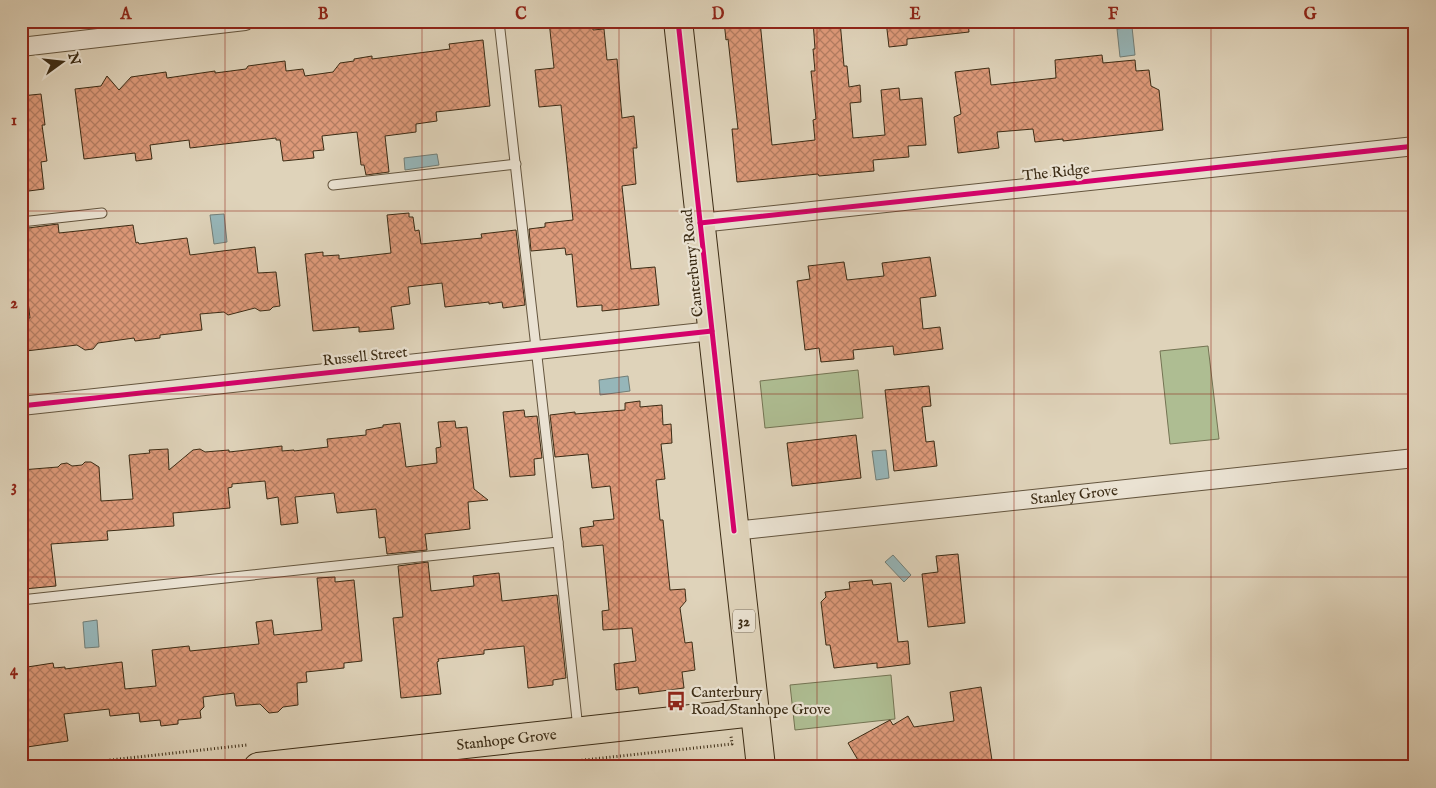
<svg xmlns="http://www.w3.org/2000/svg" width="1436" height="788" font-family="'IM FELL English',serif">
<style>
.garden{fill:#aebd92;stroke:#747453}
.water{fill:#96b6b9;stroke:#727e77}
.building{fill:url(#building-cross-hatch);stroke:#3b2b14}
.lines{fill:none;stroke-linecap:round;stroke-linejoin:round}
.service-casing{stroke:#64553e;stroke-width:11}
.minor-casing{stroke:#64553e;stroke-width:20}
.primary-casing{stroke:#3b2b14;stroke-width:30}
.path{stroke:#3b2b14;stroke-width:3;stroke-dasharray:1 2.5;stroke-linecap:butt}
.service{stroke:#eae2d2;stroke-width:9}
.minor{stroke:#eae2d2;stroke-width:18}
.primary{stroke:#dfd3ba;stroke-width:28}
.cycleway-casing{stroke:#eae2d2;stroke-width:8}
.cycleway{stroke:#d6006c;stroke-width:5}
.grid{fill:none;stroke:#8f2418;stroke-width:1;stroke-opacity:0.55}
.labels{text-anchor:middle;stroke-width:4.5;stroke-linejoin:round;paint-order:stroke}
.shield{fill:#eae2d2;stroke:#70624d;stroke-width:1}
.shield-label{font-size:14px;font-weight:bold;fill:#3b2b14}
.street-label{font-size:15px;fill:#3b2b14;stroke:#eae2d2}
.poi-label{font-size:15px;fill:#3b2b14;stroke:#eae2d2;text-anchor:start}
.neatline{fill:none;stroke:#8f2418;stroke-width:2}
.grid-label{font-size:16px;text-anchor:middle;font-weight:bold;fill:#8f2418}
</style>
<defs>
<pattern id="building-cross-hatch" width="8" height="8" patternUnits="userSpaceOnUse" patternTransform="scale(1.25)"><rect width="8" height="8" fill="#dd9979"/><path d="M0 0l8 8M0 8l8-8" fill="none" stroke="#b47d62"/></pattern>
</defs>
<rect width="100%" height="100%" fill="#dfd3ba"/>
<filter id="stains"><feTurbulence type="fractalNoise" baseFrequency=".004" numOctaves="4"/><feColorMatrix values="0 0 0 0 .2 0 0 0 0 .09 0 0 0 0 .02 0 0 0 .5 -.17"/></filter>
<radialGradient id="worn" r=".72"><stop offset=".6" stop-color="#630" stop-opacity="0"/><stop offset="1" stop-color="#630" stop-opacity=".3"/></radialGradient>
<g class="garden">
<path d="M1208,346L1219,439L1170,444L1160,351Z"/>
<path d="M858,370L863,418L765,428L760,381Z"/>
<path d="M891,675L895,719L795,730L790,685Z"/>
</g>
<g class="water">
<path d="M1132,27L1135,55L1120,57L1117,29Z"/>
<path d="M437,154L439,165L405,170L404,158Z"/>
<path d="M224,214L227,242L214,244L210,215Z"/>
<path d="M628,376L630,391L600,395L599,380Z"/>
<path d="M886,450L889,478L876,480L872,451Z"/>
<path d="M893,555L911,575L904,582L885,562Z"/>
<path d="M97,620L99,647L85,648L83,622Z"/>
</g>
<g class="building">
<path d="M549,21H592L593,30L604,29L607,60L617,59L622,118L634,116L637,148H633L636,184L622,186L631,269L655,267L659,305L602,311V305L577,307L572,254L566,255L565,248L531,251L529,229L545,227V223L573,220L561,105L539,107L535,70L554,68Z"/>
<path d="M724,21H760L772,145L815,140L813,120L816,119L811,71H815L813,49H815L813,21H840L844,66H847L849,87L860,85L861,102L850,103L853,138L885,135L881,90L899,88L900,100L922,98L926,145L908,146L909,157L873,160L874,171L819,176L818,174L737,182L732,129H738L728,39L726,40Z"/>
<path d="M886,21H968L969,32L907,39V45L889,47Z"/>
<path d="M483,40L490,106L436,112L437,121L416,124V132L385,136L389,172L366,175L364,165H361L357,132L322,136L324,150L313,151L314,158L283,161L280,140H276V138L190,148L189,140L150,145L152,159L136,161L135,153L84,159L75,89L101,86L107,76L119,90L131,77L166,72L167,78L215,71V73L246,69L248,66L285,61L286,71L303,69L305,76L333,72L340,63L354,61V59L372,56V59L450,49L449,44Z"/>
<path d="M1102,55L1103,63L1135,60L1136,71L1149,70L1151,86L1159,90L1163,130L1063,141V139L1035,142L1033,129L997,132L999,148L958,153L954,117L961,114L955,72L989,68L991,85L1056,78L1055,60Z"/>
<path d="M41,94L45,125H42L47,161L41,162L44,189L21,192V96Z"/>
<path d="M409,213V217H413L415,231L419,230L421,244L482,238L481,234L516,230L525,305L503,308L502,302L489,304V302L445,307L442,283L408,287L410,304L391,307L394,329L359,332V327L313,331L305,254L323,252V256L339,255V259L391,253L387,215Z"/>
<path d="M58,224L59,233L133,225L136,243L138,242L139,244L187,238L190,255L255,247L258,273L276,272L280,306L273,307L270,310L260,311L255,308L228,315L224,312L200,314L202,330L160,335V338L135,341L134,338L98,343L93,349L85,350L77,345L26,351L22,318H30L23,260H21V229Z"/>
<path d="M930,257L936,296L920,298L923,329L940,327L943,349L894,355L893,346L853,350L854,359L821,362L819,348L805,350L797,281L810,279L808,266L844,262L847,280L884,276L882,263Z"/>
<path d="M929,386L931,406L922,407L926,442L934,441L937,466L894,471L885,390Z"/>
<path d="M640,401V407L662,405L663,425L671,424L672,443L661,444L665,479L656,480L660,520H663L670,590L685,589L686,601L680,608L685,643L692,642L695,670L682,672L684,688L639,694L638,687L616,690L614,664L636,661L632,628L603,630L602,611L609,610L603,545L582,547L580,528L594,526L593,521L614,519L610,486L592,488L588,454L555,457L550,415L575,412V414L625,410V403Z"/>
<path d="M524,410L525,417L537,416L542,458L534,459L535,475L510,477L503,412Z"/>
<path d="M455,421L456,428L467,427L474,489L488,500L468,502L470,529L425,534L427,550L387,554L385,537L379,538L376,509L337,513L334,493L295,497L298,523L281,525L278,497L267,499L265,481L232,484V487L228,488L230,508L173,513L174,526L107,531L108,540L51,544L56,586L24,589L21,565V470L58,467L61,464L67,463L72,466L82,465L85,462H91L99,467L101,501L133,499L129,455L150,453L149,450L168,449L169,470L193,450L200,449L205,452L229,450V452L282,446V451L294,450V451L328,447L327,439L366,435V430L383,427V425L400,423L406,467L437,463L436,448L441,447L438,422Z"/>
<path d="M856,435L861,478L792,486L787,443Z"/>
<path d="M958,554L965,623L928,627L922,574L938,572L936,556Z"/>
<path d="M428,562L431,591L474,586L473,576L499,573L502,601L557,595L566,678L553,680V685L528,688L524,646L484,650V654L438,659L439,661L437,662L441,694L401,698L393,618L403,617L398,566Z"/>
<path d="M335,577V582L354,580L362,661L344,663V668L306,672L307,682L297,683L298,705L283,707L278,712L269,713L260,704L236,706L234,693L203,697L204,707L200,711L201,718L178,720V724L161,726L160,720L140,722L139,713L110,716L109,709L64,714L68,741L27,747L21,704V692L24,691L21,668L53,663L54,668L65,667V669L122,662L125,689L156,686L152,650L189,646L190,651L259,644L256,622L272,620L274,635L322,630L317,578Z"/>
<path d="M872,580L873,585L891,583L898,642L908,641L910,664L877,668V663L834,668L830,645H826L822,610L821,602L826,597L825,592L850,589L849,582Z"/>
<path d="M981,687L993,767H862L848,743L890,720L893,725L908,716L914,727L954,721L950,692Z"/>
</g>
<g class="lines">
<defs>
<g id="service">
<path d="M499,21L558,542"/>
<path d="M333,185L516,164"/>
<path d="M21,222L102,213"/>
<path d="M21,600L558,542L578,729"/>
<path d="M446,751L452,767"/>
</g>
<g id="minor">
<path d="M21,47L245,21"/>
<path d="M700,223L1415,146"/>
<path d="M21,406L712,331"/>
<path id="s1" d="M734,531L1415,458"/>
</g>
<g id="primary">
<path d="M678,21L761,767"/>
<path id="s2" d="M258,767L754,712"/>
</g>
</defs>
<use href="#service" class="service-casing"/>
<use href="#minor" class="minor-casing"/>
<use href="#primary" class="primary-casing"/>
<g class="path">
<path d="M47,767L247,745"/>
<path d="M519,767L732,744L731,736"/>
</g>
<use href="#service" class="service"/>
<use href="#minor" class="minor"/>
<use href="#primary" class="primary"/>
<defs>
<g id="cycleway">
<path d="M678,21L734,531"/>
<path d="M700,223L1415,146"/>
<path d="M21,406L712,331"/>
</g>
</defs>
<use href="#cycleway" class="cycleway-casing"/>
<use href="#cycleway" class="cycleway"/>
</g>
<path class="grid" d="M225,21V767M422,21V767M619,21V767M817,21V767M1014,21V767M1211,21V767M21,211H1415M21,394H1415M21,577H1415"/>
<defs>
<symbol id="bus-bare" viewBox="-9 -9 18 18"><path d="M-5-6H5V4H4V6H2V4H-2V6H-4V4H-5ZM-3.5-4V0h7V-4ZM-3.5 1.2v1.5H-2V1.2ZM2 1.2v1.5H3.5V1.2Z" fill="#8f2418" stroke="#eae2d2" stroke-width="2.5" paint-order="stroke"/></symbol>
</defs>
<g fill-rule="evenodd">
<use href="#bus-bare" x="662" y="687" width="28" height="28"/>
</g>
<g class="labels">
<rect class="shield" x="733" y="609.5" width="22" height="23" rx="4"/>
<g class="shield-label">
<text x="744" y="626">32</text>
</g>
<g class="street-label">
<text transform="translate(1056 172) rotate(-6)" y="5">The Ridge</text>
<text transform="translate(692 263) rotate(-96)" y="5">Canterbury Road</text>
<text transform="translate(365 356) rotate(-6)" y="5">Russell Street</text>
<text dy="5" stroke="none"><textPath href="#s1" startOffset="342">Stanley Grove</textPath></text>
<text dy="5" stroke="none"><textPath href="#s2" startOffset="250">Stanhope Grove</textPath></text>
</g>
<g class="poi-label">
<text x="691" y="697">Canterbury<tspan x="691" dy="17">Road/Stanhope Grove</tspan></text>
</g>
</g>
<rect width="1436" height="788" fill="none" stroke="#dfd3ba" stroke-width="55"/>
<g transform="translate(62 62) rotate(75)" stroke="#eae2d2" stroke-width="4" paint-order="stroke">
<path d="M0-4L9 19L0 12L-9 19Z" fill="#3b2b14"/>
<text y="-8" font-size="14" font-weight="bold" text-anchor="middle" fill="#3b2b14">N</text>
</g>
<rect x="28" y="28" width="1380" height="732" class="neatline"/>
<g class="grid-label">
<text x="126" y="19">A</text>
<text x="323" y="19">B</text>
<text x="521" y="19">C</text>
<text x="718" y="19">D</text>
<text x="915" y="19">E</text>
<text x="1113" y="19">F</text>
<text x="1310" y="19">G</text>
<text x="14" y="125">1</text>
<text x="14" y="308">2</text>
<text x="14" y="491">3</text>
<text x="14" y="675">4</text>
</g>
<rect width="100%" height="100%" filter="url(#stains)"/>
<rect width="100%" height="100%" fill="url(#worn)"/>
</svg>
